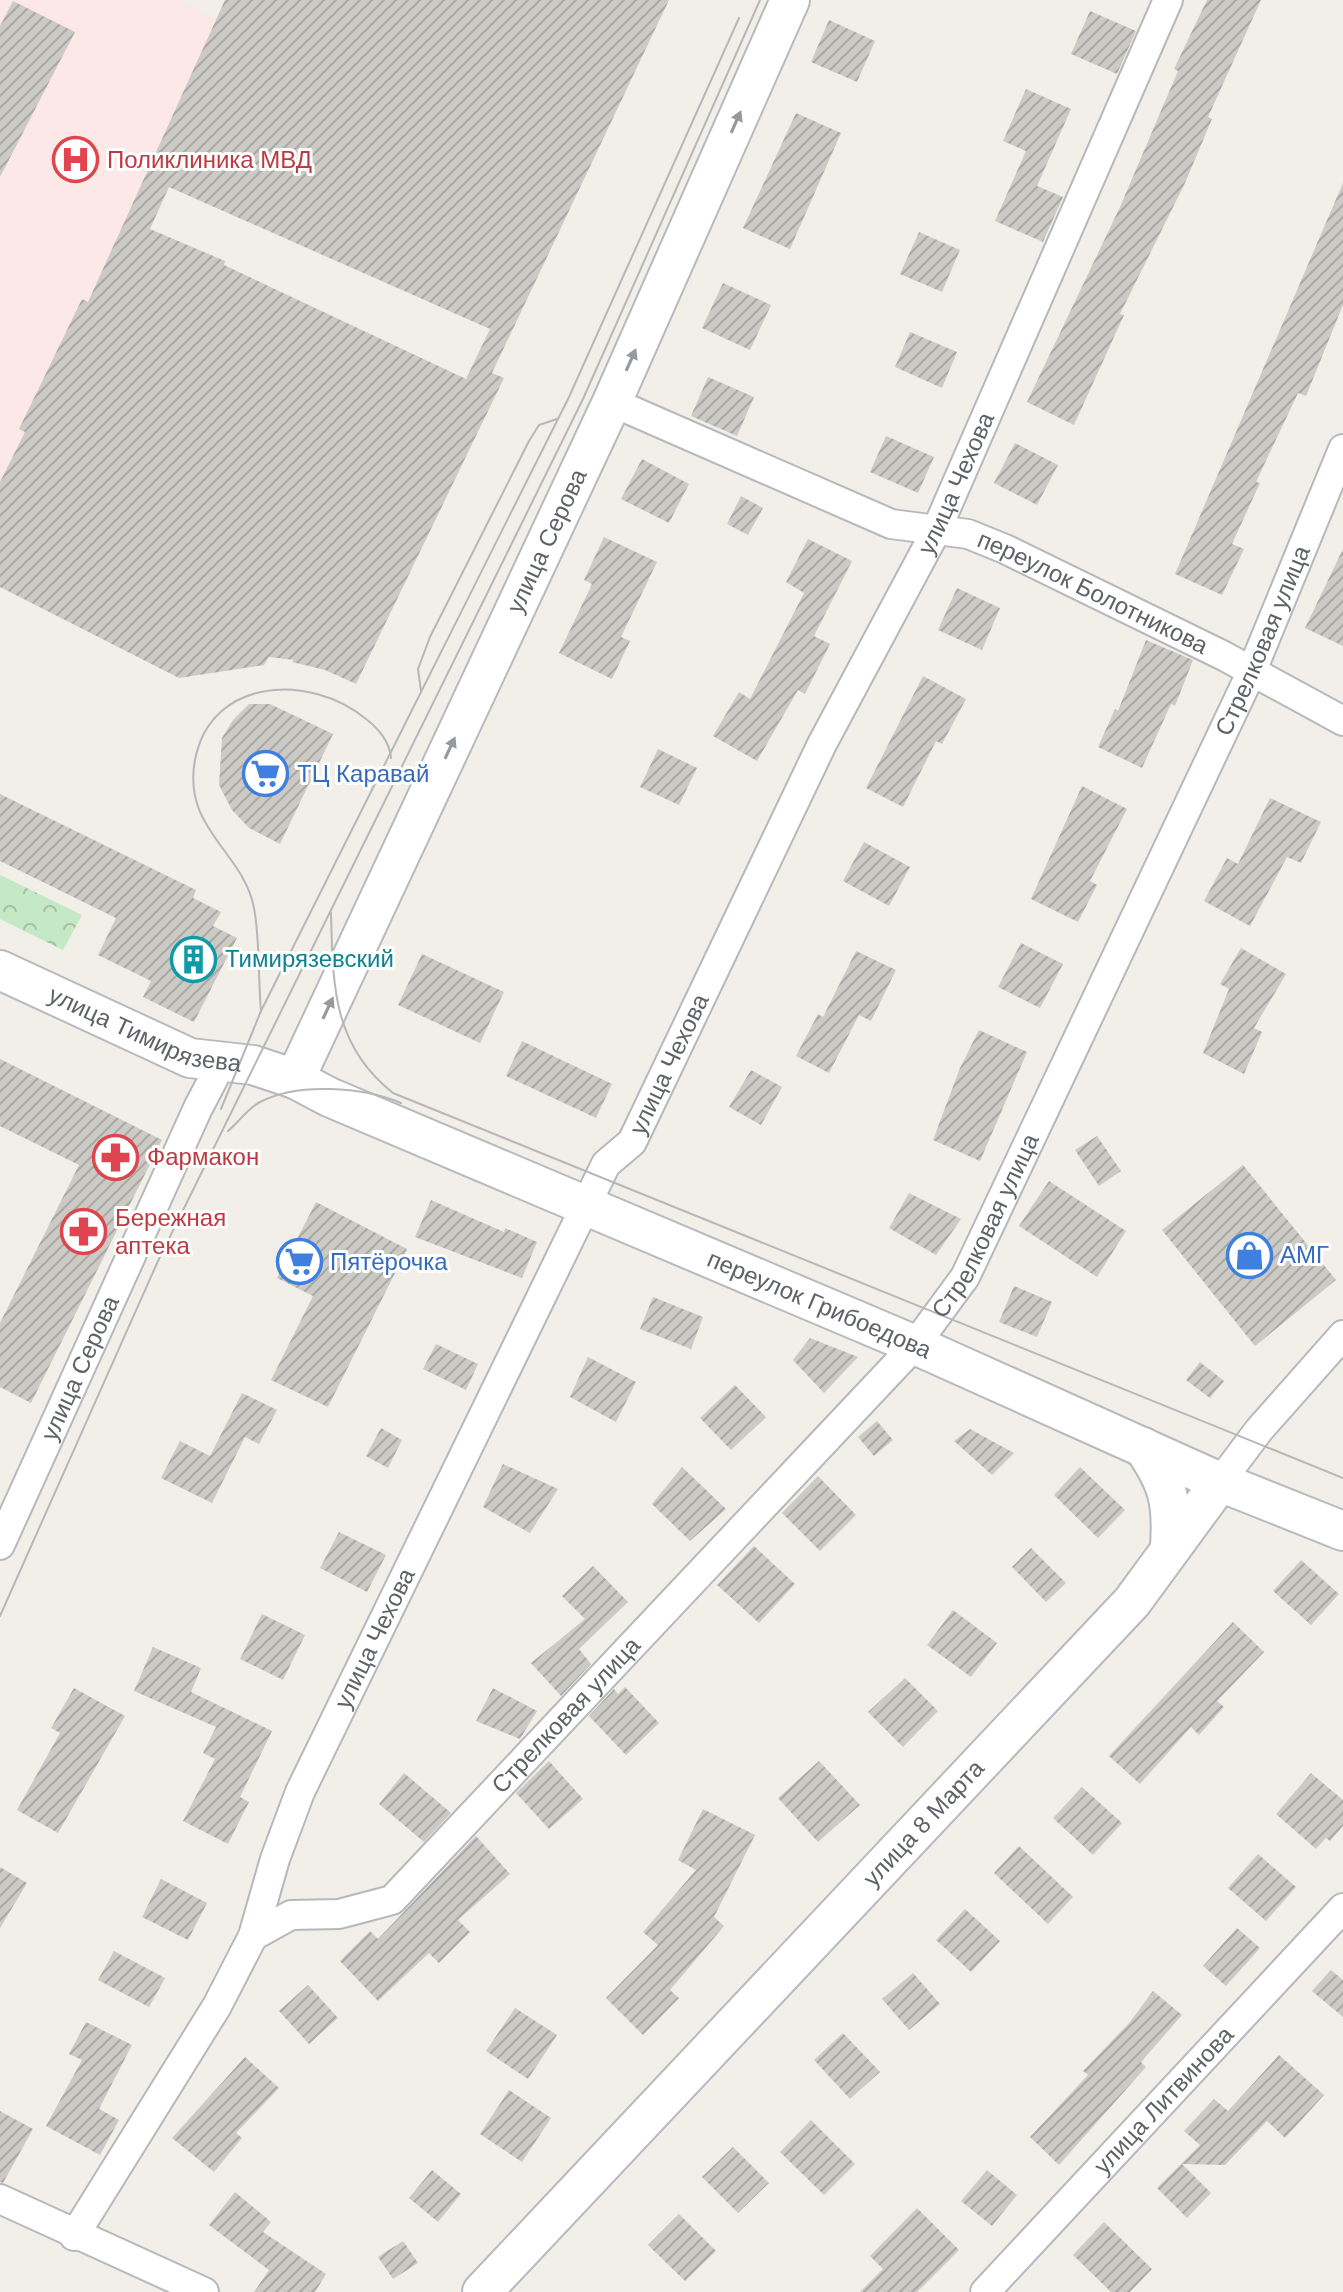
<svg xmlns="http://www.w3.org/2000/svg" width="1343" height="2292" font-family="Arial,sans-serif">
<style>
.medical{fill:#fce8e6}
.forest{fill:url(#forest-crowns)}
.building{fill:url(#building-hatch);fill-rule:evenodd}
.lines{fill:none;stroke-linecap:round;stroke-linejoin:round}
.street-casing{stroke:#b5b8bc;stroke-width:32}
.secondary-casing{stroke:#b6babf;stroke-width:42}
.street{stroke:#fff;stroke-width:28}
.secondary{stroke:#fff;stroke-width:38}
.tram{stroke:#b6b7b8;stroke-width:2}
.oneway{fill:#979a9d}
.labels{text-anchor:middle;stroke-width:6;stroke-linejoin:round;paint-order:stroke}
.health-label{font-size:24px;fill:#be3a42;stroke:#fff;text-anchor:start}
.street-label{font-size:24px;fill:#5f6368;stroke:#fff}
.shop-label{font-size:24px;fill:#366cbe;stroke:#fff;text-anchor:start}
.culture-label{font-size:24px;fill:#0d838f;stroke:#fff;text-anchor:start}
</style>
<defs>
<pattern id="forest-crowns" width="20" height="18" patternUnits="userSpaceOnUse" patternTransform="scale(2)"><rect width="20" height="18" fill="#c5e8c5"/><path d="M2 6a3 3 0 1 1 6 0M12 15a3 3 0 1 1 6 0" fill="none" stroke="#a3c0a4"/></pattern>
<pattern id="building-hatch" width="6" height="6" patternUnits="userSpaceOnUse" patternTransform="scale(2)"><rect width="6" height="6" fill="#cccac5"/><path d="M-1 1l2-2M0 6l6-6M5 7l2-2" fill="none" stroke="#a9a8a4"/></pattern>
</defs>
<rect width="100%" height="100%" fill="#f1efe8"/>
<path class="medical" d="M0,0H180L216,21L88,302L82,299L19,429L25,432L0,482Z"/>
<path class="forest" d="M0,875L82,915L63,950L0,919Z"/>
<g class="building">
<path d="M225,0H669L492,373L504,378L356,684L325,670L292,662L294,660L269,657L264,665L179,678L0,587V482L25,432L19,429L82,299L88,302ZM169,187L490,329L466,379L224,265L225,261L150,229Z"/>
<path d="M1207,0H1261L1208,117L1212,119L1185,183L1120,314L1124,315L1074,425L1027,402L1120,207L1178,71L1174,69Z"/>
<path d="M13,1L75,32L0,177V26Z"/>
<path d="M1090,11L1136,31L1117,74L1071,54Z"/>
<path d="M829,20L875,41L857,82L811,62Z"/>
<path d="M1026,89L1071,109L1037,186L1063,197L1043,242L995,221L1026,151L1003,141Z"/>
<path d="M796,113L841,133L790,249L743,228Z"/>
<path d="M1343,183V305L1306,396L1298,393L1256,482L1260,483L1232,544L1244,549L1222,595L1175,574Z"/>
<path d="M919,232L960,250L942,292L900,274Z"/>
<path d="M723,283L771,305L750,350L702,328Z"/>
<path d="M910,332L957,352L942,388L895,367Z"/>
<path d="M708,377L754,397L737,436L691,416Z"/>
<path d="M886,436L934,457L918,493L870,472Z"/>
<path d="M1015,443L1058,465L1037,505L994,483Z"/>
<path d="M642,459L689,484L669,523L621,499Z"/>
<path d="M741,496L763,508L748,535L727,524Z"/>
<path d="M604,537L657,562L621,637L630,641L612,679L559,653L592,584L584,580Z"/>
<path d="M808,539L852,561L814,636L830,644L805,694L798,690L757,761L713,736L739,692L750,699L804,593L786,582Z"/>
<path d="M1343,549V646L1305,628Z"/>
<path d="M957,588L1000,608L982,650L938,630Z"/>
<path d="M1146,640L1193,660L1175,706L1171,704L1142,768L1098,747L1115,709L1118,711Z"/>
<path d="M923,676L966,699L942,744L936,741L903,807L866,788Z"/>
<path d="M249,704H270L333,734L280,844L249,828L232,810L219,785L222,738L233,720Z"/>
<path d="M658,749L697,768L679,805L640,787Z"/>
<path d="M1082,786L1127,809L1090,881L1097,885L1078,922L1031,899Z"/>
<path d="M0,794L196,890L193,898L221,912L213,926L237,938L194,1022L143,997L151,981L98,955L116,918L0,861Z"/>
<path d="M1270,798L1321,822L1301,863L1287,857L1250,926L1204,901L1227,858L1238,864Z"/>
<path d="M864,842L910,867L889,906L843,881Z"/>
<path d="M1021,943L1063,964L1040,1008L998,987Z"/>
<path d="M1241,948L1286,974L1254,1028L1262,1032L1244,1074L1203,1053L1229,989L1220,984Z"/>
<path d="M856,951L896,970L871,1021L859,1015L829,1073L796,1056L818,1014L823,1017Z"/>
<path d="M422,954L504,992L480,1043L398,1005Z"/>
<path d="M979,1030L1027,1052L980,1161L933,1140L960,1068Z"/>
<path d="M522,1041L612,1084L596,1118L506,1076Z"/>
<path d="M0,1059L162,1140L31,1403L0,1387V1323L79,1165L0,1126Z"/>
<path d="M751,1070L782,1087L761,1125L729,1107Z"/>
<path d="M1097,1136L1121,1171L1099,1186L1075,1150Z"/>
<path d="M1243,1165L1336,1280L1255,1346L1162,1230Z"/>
<path d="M1049,1181L1126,1231L1097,1277L1019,1226Z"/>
<path d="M909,1193L961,1219L936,1255L889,1228Z"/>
<path d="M431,1200L504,1232L505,1228L537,1242L522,1278L415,1237Z"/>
<path d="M316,1202L407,1249L328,1407L271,1380L313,1296L277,1278Z"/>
<path d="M1014,1286L1052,1302L1037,1337L999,1322Z"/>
<path d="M653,1297L703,1317L691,1349L640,1329Z"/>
<path d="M810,1338L858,1357L824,1393L793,1360Z"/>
<path d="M436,1344L478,1364L466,1390L423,1369Z"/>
<path d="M588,1357L636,1382L616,1422L570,1397Z"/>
<path d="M1200,1362L1224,1381L1210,1398L1186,1380Z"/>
<path d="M735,1385L766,1417L731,1450L700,1418Z"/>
<path d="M242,1393L277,1410L259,1444L245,1437L212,1503L161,1478L180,1441L210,1456Z"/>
<path d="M877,1421L893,1440L874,1456L858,1437Z"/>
<path d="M381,1428L402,1440L388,1468L366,1456Z"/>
<path d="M970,1429L1014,1453L992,1475L954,1441Z"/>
<path d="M503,1464L558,1489L530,1533L483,1507Z"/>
<path d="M682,1467L726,1509L690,1541L652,1504Z"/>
<path d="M1080,1467L1125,1510L1098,1538L1054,1495Z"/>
<path d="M818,1476L856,1515L820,1551L782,1513Z"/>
<path d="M339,1532L386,1555L367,1592L320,1568Z"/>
<path d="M754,1546L795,1584L759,1623L717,1585Z"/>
<path d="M1031,1548L1066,1583L1046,1602L1012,1567Z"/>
<path d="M1301,1560L1339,1594L1311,1625L1273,1591Z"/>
<path d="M593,1566L628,1602L579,1649L591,1664L561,1696L531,1663L585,1619L562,1596Z"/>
<path d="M953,1610L997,1643L971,1677L927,1645Z"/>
<path d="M262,1614L305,1635L283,1680L240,1659Z"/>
<path d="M1233,1622L1264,1652L1217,1701L1224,1707L1199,1735L1191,1727L1140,1784L1109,1756Z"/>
<path d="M153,1647L201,1668L191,1692L272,1731L240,1797L249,1802L228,1844L183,1821L215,1759L203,1753L216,1727L134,1691Z"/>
<path d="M905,1678L938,1711L903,1747L868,1712Z"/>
<path d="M625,1687L659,1723L626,1755L589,1716L614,1689L618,1694Z"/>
<path d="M74,1688L125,1716L58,1833L17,1810L60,1733L51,1728Z"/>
<path d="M493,1688L537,1711L520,1739L476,1721Z"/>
<path d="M549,1761L583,1799L549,1829L516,1793Z"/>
<path d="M819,1761L860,1805L818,1842L778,1798Z"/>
<path d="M404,1773L451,1813L424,1842L379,1804Z"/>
<path d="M1311,1773L1343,1800V1826L1330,1841L1326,1838L1316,1849L1276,1814Z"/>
<path d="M1082,1787L1122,1823L1093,1855L1053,1818Z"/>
<path d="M703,1809L755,1835L714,1917L724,1926L670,1990L679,1998L643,2035L606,1998L658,1945L643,1932L696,1870L678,1860Z"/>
<path d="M476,1836L510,1874L458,1920L470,1932L439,1963L429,1953L378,2001L340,1961L370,1931L378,1939Z"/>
<path d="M1019,1846L1073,1897L1048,1924L994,1873Z"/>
<path d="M1258,1854L1296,1887L1266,1921L1228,1888Z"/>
<path d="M0,1867L27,1883L0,1928Z"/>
<path d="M161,1879L207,1903L188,1940L142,1917Z"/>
<path d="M965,1909L1000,1941L971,1972L936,1940Z"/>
<path d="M1237,1928L1260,1948L1226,1986L1203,1966Z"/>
<path d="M114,1951L165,1978L149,2007L98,1980Z"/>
<path d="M1331,1970L1343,1980V2017L1312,1991Z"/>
<path d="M913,1973L940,2004L909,2030L882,1999Z"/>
<path d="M308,1985L338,2018L309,2044L279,2011Z"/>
<path d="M1153,1991L1182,2015L1141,2062L1146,2067L1059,2165L1030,2137L1088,2075L1083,2071L1130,2022Z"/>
<path d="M515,2008L557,2035L528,2079L486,2051Z"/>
<path d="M86,2022L132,2045L99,2109L119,2120L100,2155L46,2126L82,2060L69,2054Z"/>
<path d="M843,2033L880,2072L850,2099L814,2060Z"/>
<path d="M1279,2055L1324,2095L1285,2138L1267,2121L1225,2165L1182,2164L1211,2193L1187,2218L1157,2188L1200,2145L1184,2131L1214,2099L1228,2111Z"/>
<path d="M245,2057L279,2088L236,2133L242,2138L214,2172L172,2138Z"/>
<path d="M509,2090L551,2118L522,2162L480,2134Z"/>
<path d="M0,2111L33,2129L3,2183L0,2182Z"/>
<path d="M811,2120L855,2164L824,2195L780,2152Z"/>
<path d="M733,2147L769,2183L738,2213L702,2177Z"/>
<path d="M432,2170L461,2194L438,2222L409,2198Z"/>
<path d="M987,2170L1017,2195L992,2226L961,2201Z"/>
<path d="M235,2192L271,2222L263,2232L326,2274L315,2292H254L269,2270L209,2225Z"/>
<path d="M917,2208L959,2250L917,2292H860L883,2269L870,2256Z"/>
<path d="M679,2214L716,2251L685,2281L648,2245Z"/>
<path d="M1104,2222L1152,2269L1130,2292H1111L1073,2255Z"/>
<path d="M403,2241L418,2263L393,2279L378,2257Z"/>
</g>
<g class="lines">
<defs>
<g id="street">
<path id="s1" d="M612,402L891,524L968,534L1005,549L1224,656L1343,721"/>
<path d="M1220,1482L1259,1430L1343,1335"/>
<path id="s2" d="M0,1545L198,1108L222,1062"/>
<path id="s3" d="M253,1936L291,1915L339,1914L392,1900L915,1345L965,1277L1251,673L1343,449"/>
<path d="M0,2199L204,2292"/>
<path id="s4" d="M74,2236L217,2006L253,1936L275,1859L300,1792L606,1164L632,1142L822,744L936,531L1168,0"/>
<path id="s5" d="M985,2292L1343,1908"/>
</g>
<g id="secondary">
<path id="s6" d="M0,970L190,1058L253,1065L295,1079L329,1097L915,1345L1220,1482L1343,1531"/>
<path id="s7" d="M295,1079L612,402L790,0"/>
<path d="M1143,1447C1168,1483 1173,1502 1170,1546"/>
<path id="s8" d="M482,2292L1132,1602L1220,1482"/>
</g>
</defs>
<use href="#street" class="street-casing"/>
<use href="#secondary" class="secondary-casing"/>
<use href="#street" class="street"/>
<use href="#secondary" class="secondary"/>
<g class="tram">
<path d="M421,691L418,669L430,637L529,441L539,425L557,419"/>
<path d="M331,913C333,984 332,1045 393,1093L1343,1478"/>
<path d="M261,1011C258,978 260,939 254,908C243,851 182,829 195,760C211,677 310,673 366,719C378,728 390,742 391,758"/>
<path d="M221,1109L261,1011L569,397L739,18"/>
<path d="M228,1131C239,1122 247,1109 260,1102C298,1082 363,1087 401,1103"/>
<path d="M0,1616L158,1261L583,399L760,0"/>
</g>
</g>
<defs><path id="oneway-solid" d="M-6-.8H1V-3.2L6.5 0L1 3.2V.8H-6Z" transform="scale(2)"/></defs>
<g class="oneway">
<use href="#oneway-solid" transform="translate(736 122) rotate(-66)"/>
<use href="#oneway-solid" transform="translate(631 360) rotate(-66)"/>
<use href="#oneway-solid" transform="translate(450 748) rotate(-65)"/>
<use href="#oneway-solid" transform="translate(328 1008) rotate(-65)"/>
</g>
<defs>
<symbol id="hospital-ring" viewBox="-11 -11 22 22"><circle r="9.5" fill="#fff" stroke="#e0444e" stroke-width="1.5"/><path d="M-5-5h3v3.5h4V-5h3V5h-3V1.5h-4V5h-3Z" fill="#e0444e"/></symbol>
<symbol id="supermarket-ring" viewBox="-11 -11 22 22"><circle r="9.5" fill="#fff" stroke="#3f7fe0" stroke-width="1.5"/><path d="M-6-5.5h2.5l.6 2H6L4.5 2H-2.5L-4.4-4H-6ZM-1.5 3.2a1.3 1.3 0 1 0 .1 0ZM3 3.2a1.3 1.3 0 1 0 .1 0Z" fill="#3f7fe0"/></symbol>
<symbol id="building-ring" viewBox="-11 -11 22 22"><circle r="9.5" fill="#fff" stroke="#0f9aa8" stroke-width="1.5"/><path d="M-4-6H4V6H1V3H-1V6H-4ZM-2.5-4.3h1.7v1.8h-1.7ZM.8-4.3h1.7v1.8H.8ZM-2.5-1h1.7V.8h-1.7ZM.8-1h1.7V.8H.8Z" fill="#0f9aa8"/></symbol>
<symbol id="pharmacy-ring" viewBox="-11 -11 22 22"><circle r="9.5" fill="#fff" stroke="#e0444e" stroke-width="1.5"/><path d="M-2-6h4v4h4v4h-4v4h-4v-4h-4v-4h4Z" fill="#e0444e"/></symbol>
<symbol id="shop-ring" viewBox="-11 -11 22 22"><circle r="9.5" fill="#fff" stroke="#3f7fe0" stroke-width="1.5"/><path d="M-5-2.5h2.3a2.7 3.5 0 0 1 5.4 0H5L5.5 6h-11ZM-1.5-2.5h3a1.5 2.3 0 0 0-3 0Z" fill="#3f7fe0"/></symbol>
</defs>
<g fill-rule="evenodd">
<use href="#hospital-ring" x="50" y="134" width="51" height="51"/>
<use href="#supermarket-ring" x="240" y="748" width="51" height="51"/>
<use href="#building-ring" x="168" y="934" width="51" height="51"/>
<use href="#pharmacy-ring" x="90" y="1132" width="51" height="51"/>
<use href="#pharmacy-ring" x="58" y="1206" width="51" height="51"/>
<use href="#shop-ring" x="1224" y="1230" width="51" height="51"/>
<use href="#supermarket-ring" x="274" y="1236" width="51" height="51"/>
</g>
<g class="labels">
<g class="health-label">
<text x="107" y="168">Поликлиника МВД</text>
<text x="147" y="1165">Фармакон</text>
<text x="115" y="1226">Бережная<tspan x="115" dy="28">аптека</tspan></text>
</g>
<g class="street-label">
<text dy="8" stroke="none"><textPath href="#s4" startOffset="1968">улица Чехова</textPath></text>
<text dy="8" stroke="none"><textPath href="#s7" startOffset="594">улица Серова</textPath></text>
<text dy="8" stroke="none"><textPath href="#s1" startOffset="520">переулок Болотникова</textPath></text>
<text dy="8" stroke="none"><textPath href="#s3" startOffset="1696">Стрелковая улица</textPath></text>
<text dy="8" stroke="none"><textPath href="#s6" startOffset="158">улица Тимирязева</textPath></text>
<text dy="8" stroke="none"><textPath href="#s4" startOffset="1320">улица Чехова</textPath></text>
<text dy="8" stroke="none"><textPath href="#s3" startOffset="1048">Стрелковая улица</textPath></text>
<text dy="8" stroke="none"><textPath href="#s6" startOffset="888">переулок Грибоедова</textPath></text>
<text dy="8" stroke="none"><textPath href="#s2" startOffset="194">улица Серова</textPath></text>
<text dy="8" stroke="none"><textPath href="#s4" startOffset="672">улица Чехова</textPath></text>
<text dy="8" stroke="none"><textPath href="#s3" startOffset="400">Стрелковая улица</textPath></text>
<text dy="8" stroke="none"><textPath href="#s8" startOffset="644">улица 8 Марта</textPath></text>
<text dy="8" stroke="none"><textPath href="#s5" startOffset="262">улица Литвинова</textPath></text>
</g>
<g class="shop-label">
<text x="297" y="782">ТЦ Каравай</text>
<text x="1280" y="1263">АМГ</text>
<text x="330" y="1270">Пятёрочка</text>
</g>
<g class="culture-label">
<text x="225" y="967">Тимирязевский</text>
</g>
</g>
</svg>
